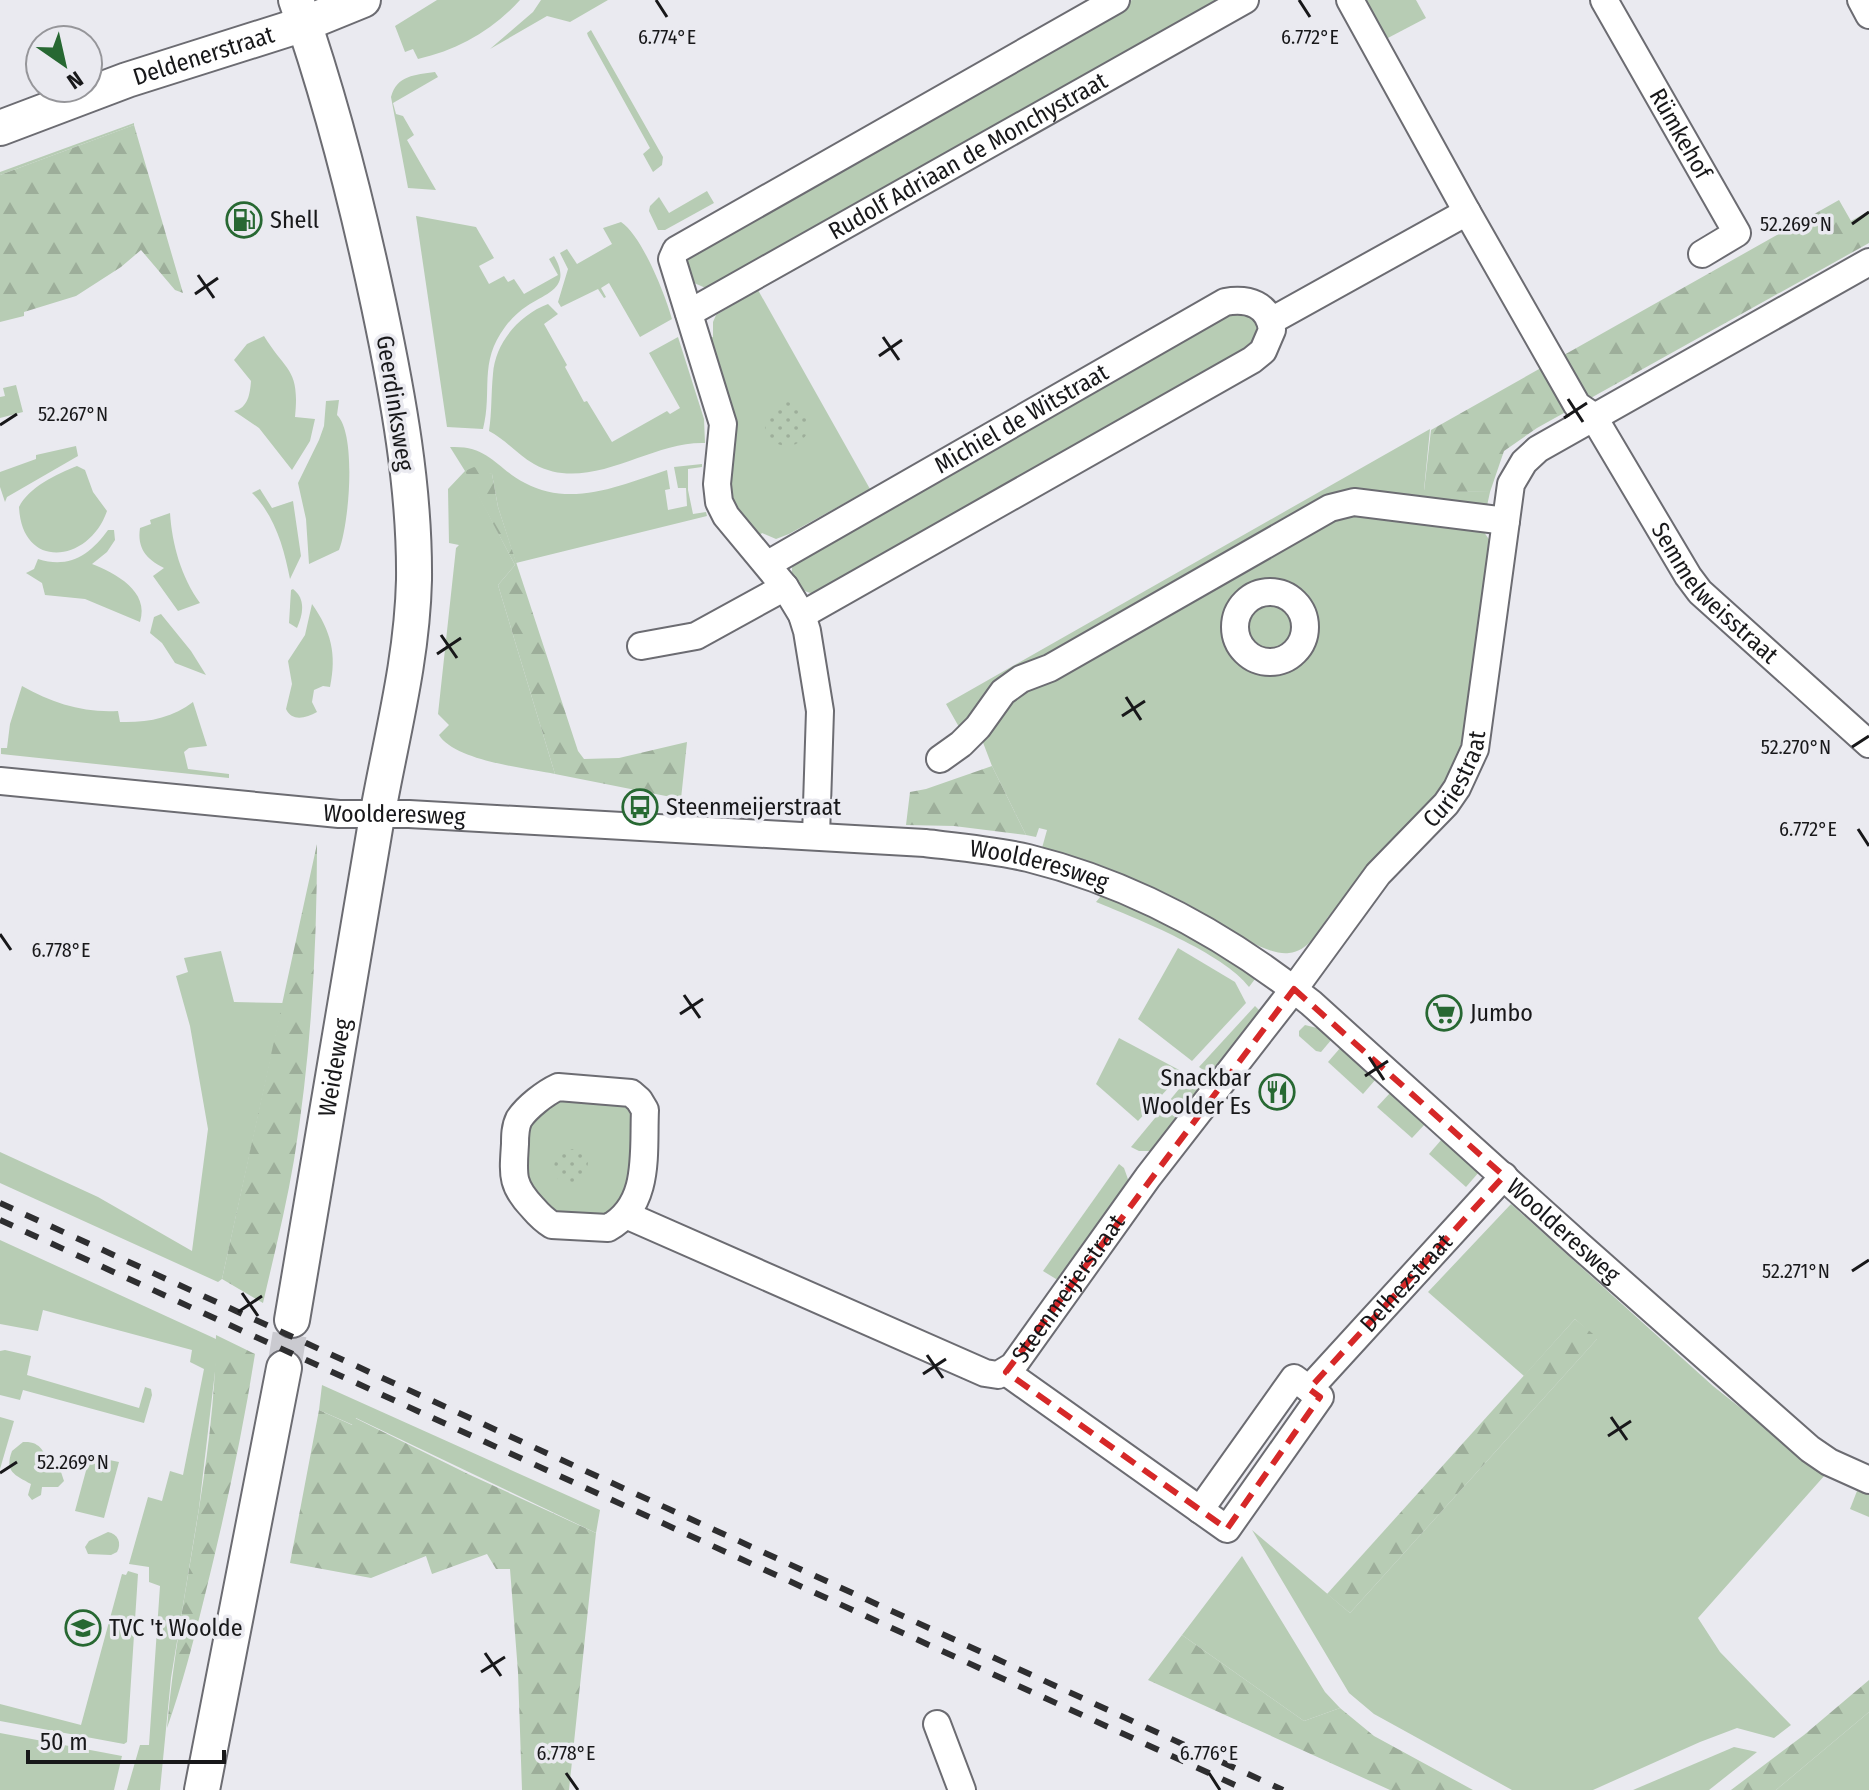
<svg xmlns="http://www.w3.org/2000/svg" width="1869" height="1790" font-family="'Fira Sans Condensed',sans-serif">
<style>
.green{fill:#b7ccb4}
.forest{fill:url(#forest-firs)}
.park{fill:url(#park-dots)}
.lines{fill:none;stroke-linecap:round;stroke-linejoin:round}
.major-tunnel{stroke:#cacad0;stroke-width:34;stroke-dasharray:34 17;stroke-linecap:butt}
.minor-casing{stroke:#6c6c72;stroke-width:30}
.major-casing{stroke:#6c6c72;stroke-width:38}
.minor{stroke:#fff;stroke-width:26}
.major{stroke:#fff;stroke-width:34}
.rail{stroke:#2e2e30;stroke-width:6;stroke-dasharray:14 14;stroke-linecap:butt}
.marked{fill:none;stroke:#d62828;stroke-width:6;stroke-dasharray:16 10;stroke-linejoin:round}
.ticks{fill:none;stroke:#18181a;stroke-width:3}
.labels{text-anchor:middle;stroke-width:7;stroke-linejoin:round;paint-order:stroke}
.street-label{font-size:24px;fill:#18181a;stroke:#eaeaf0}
.poi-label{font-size:24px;fill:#18181a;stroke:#eaeaf0;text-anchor:start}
.ticks-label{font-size:20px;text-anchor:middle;fill:#18181a;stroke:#eaeaf0;stroke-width:7;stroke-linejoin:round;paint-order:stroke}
</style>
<defs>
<pattern id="forest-firs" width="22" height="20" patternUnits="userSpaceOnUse" patternTransform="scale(2)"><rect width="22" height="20" fill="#b7ccb4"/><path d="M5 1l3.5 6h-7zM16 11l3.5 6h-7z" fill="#9dae9a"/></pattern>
<pattern id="park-dots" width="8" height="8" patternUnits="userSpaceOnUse" patternTransform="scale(2)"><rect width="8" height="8" fill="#b7ccb4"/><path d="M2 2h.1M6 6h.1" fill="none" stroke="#9dae9a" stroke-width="1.8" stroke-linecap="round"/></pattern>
</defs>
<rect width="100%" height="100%" fill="#eaeaf0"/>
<g class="green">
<path d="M437,0H520C493,30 458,50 418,59L413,49L405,52L395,26Z"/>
<path d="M541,0H608L570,22L547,16L490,49L533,12Z"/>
<path d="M1132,0H1227L710,290L692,282L685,262L688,254L702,242Z"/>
<path d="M1364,0H1416L1426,18L1386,39Z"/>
<path d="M591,30L663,157L662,165L653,172L643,154L650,148L588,36L587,33Z"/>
<path d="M435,72L438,77L393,103L396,114L403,116L414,135L407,140L436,190L408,188L391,97C397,75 415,75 435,72Z"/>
<path d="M134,123V125L0,175V172Z"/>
<path d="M707,191L714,203L665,230H658L649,211L650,206L659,197L669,213Z"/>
<path d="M416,216L476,227L494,258L479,266L489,284L504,276L508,282L514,279L524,294L558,275L549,259L554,256C572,287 549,292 527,306C519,311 511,319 505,327C478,363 493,391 483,429L447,427Z"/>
<path d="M621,222C642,236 665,294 672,319L640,337L609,283L601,288L606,297L604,298L598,289L561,307L558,302L568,269L560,253L567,249L577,264L612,244L603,228Z"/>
<path d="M758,290L870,489L789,534L776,539L762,533L758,537L741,520L731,497L707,338L713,337V322L716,315Z"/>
<path d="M548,304L558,314L544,324L567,365L565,367L584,402L587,401L612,442L667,411L670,414L680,408L649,353L678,337L704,419L705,443C649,441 589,495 534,464C518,455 506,440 489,431C492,412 491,393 493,374C495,343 519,315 548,304Z"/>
<path d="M1236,310C1256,316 1259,324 1257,344L818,594C798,593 787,579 794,560Z"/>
<path d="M264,336C286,372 300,368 295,417L315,419L310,441L292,470L259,428L234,411C248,408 250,394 251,381L234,360L247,344Z"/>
<path d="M16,385L23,412L0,418V397L5,396L3,388Z"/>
<path d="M339,400L337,415C357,434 349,525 339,550L309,564L306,519L298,483L319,440L324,426L326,401Z"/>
<path d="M1430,429L1424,490L1490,492L1482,529L1490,541L1489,552L1465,732L1454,765L1437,794L1328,917C1319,932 1308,951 1289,953C1262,957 1207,913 1180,900C1136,879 1090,858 1042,848L1047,830L1039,828L1036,837L1026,835L992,766L974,719L959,727L946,704Z"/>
<path d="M76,446L78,456L7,497L5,502L0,487V472L36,459V455Z"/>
<path d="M450,447C489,445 496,468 525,483C571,508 622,485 667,470L670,489L665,490L668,510L687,506L686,488H678L674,467L702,464V467L688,469V490L693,514L706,512L707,516L516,563L498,507L492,474L466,471L515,565L498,585L555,774C526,768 455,761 439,735L449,725L438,714L456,548L459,545L449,543L448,489L465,471Z"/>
<path d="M77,466L85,470L93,492L107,511C89,563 22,571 19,507C29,487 57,474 77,466Z"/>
<path d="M260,489L272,508L293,501L301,556L290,579C284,548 275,516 252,493Z"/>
<path d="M170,513C172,544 181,577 200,603L178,611L153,576L164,568C146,559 137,548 140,528L151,524L150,520Z"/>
<path d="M108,530H114L115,540L107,552L92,564C115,573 150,591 140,622L85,599L45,595L42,583L26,573L34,569L38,559C69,569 90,555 108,530Z"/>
<path d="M293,589C306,599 303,614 297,628L289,623L291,590Z"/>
<path d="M312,604C331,631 337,654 330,687L323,686L314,690L312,702L317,712C306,718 292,722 286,709L292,684L288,661L305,635Z"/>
<path d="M161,614L191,651L206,675L175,663L162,643L150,633L154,617Z"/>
<path d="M22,686C52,703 83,713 118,711L120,722C146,723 173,718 193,702L207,746L189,748L184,752L188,769L229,774V778L1,754V748H7L10,724Z"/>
<path d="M1101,896C1141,912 1178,929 1214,950C1228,958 1245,967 1255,979L1249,987C1225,954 1136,918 1096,902Z"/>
<path d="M1178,948L1235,982L1246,1003L1192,1061L1138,1019Z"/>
<path d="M221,951L234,1002L283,1003L222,1279L218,1282L0,1183V1152L98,1197L192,1251L208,1129L190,1026L176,976L188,972L184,958Z"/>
<path d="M1255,1006L1260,1011L1256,1020L1213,1073H1208L1199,1067Z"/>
<path d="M1305,1025L1321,1029L1332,1039L1321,1052L1316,1051L1299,1036V1031Z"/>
<path d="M1119,1038L1183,1072L1138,1121L1096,1084Z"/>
<path d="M1341,1047L1376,1079L1363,1094L1328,1062Z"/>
<path d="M1189,1077L1200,1086L1199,1089L1151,1151H1139L1131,1147Z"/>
<path d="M1391,1092L1426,1123L1412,1138L1377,1107Z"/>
<path d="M560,1098L628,1105L633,1112C632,1149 637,1191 606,1217L555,1213L528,1191C525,1140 515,1130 560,1098Z"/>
<path d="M1442,1139L1479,1172L1466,1187L1429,1154Z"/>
<path d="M1119,1164L1124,1168L1129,1182L1062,1278L1056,1279L1043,1271Z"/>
<path d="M1511,1204L1713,1386L1825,1475L1698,1618L1720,1652L1791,1725L1774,1738L1737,1728L1700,1742L1593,1790H1512L1374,1714L1349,1693L1252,1530L1350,1613L1597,1339L1575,1319L1524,1376L1428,1292Z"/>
<path d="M0,1240L216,1339V1363L199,1508L171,1678L160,1790H127L140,1745H149L160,1586L149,1582V1567L129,1564L148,1497L162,1501L170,1471L183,1475L204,1369L190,1362L192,1350L43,1310L38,1331L0,1324Z"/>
<path d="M5,1350L31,1356L27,1375L139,1408L145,1387L151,1389L152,1395L144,1423L23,1390L20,1400L0,1395V1351Z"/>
<path d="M322,1385L600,1510L596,1533L356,1418L353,1425L319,1410Z"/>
<path d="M0,1417L14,1421L0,1469Z"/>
<path d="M23,1442C41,1441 44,1452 50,1466L60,1469L64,1481L58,1487H42L41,1495L32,1500L28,1495L31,1484C15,1475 4,1472 12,1451Z"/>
<path d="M90,1456L119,1462L104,1518L75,1511Z"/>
<path d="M1857,1491L1869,1495V1517L1850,1509Z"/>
<path d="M108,1532C118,1534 122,1543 117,1552L111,1555L88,1554L85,1547L89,1541Z"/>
<path d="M1242,1556L1325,1692L1340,1708L1304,1721L1182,1635Z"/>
<path d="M128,1571L138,1574L127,1742L124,1744L0,1721V1704L81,1725L122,1574L126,1575Z"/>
<path d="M1869,1712V1790H1776Z"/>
<path d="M0,1733L122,1756L114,1790H0Z"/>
<path d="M1734,1747L1757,1752L1709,1790H1633Z"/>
</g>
<g class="forest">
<path d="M134,125L183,293L175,290L141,250L121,267L76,296L24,312V316L0,322V175Z"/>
<path d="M1839,200L1851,221L1869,211V243L1537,428L1504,451L1490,492L1424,491L1431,430Z"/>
<path d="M474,467L492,474L498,507L578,751L584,759L619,758L687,742L681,799L555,774L498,585L515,565L465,471Z"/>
<path d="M992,766L1026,835L954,826L906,825L910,792L926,789Z"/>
<path d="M317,844C317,949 311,1056 294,1160C286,1208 274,1255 263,1303L222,1279Z"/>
<path d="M1575,1319L1598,1338L1350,1613L1327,1594Z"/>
<path d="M216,1335L255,1354C242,1437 224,1518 204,1599C193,1643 182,1686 167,1728C178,1597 215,1467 216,1335Z"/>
<path d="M319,1410L352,1425L355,1418L468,1474L596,1533L569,1790H522L518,1672L510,1569H496L487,1554L432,1574L426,1556L371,1578L290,1563Z"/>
<path d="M1182,1635L1304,1721L1340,1708L1374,1736L1473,1790H1390L1148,1680Z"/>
<path d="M1869,1680V1712L1776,1790H1731L1804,1735Z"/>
</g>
<g class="park">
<circle cx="787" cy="424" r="22"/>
<path d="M563,1149H577L587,1154C590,1166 586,1175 577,1184L559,1181C551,1170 553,1158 563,1149Z"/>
</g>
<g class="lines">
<path class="major-tunnel" d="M284,1368L292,1320"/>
<defs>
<g id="minor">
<path id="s1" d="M1350,0L1467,212L1577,405L1593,416L1688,576L1700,592L1869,744"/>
<path id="s2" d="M1604,0L1737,233L1702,254"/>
<path d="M1861,0L1869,15"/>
<path id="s3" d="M689,313L1245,0"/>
<path d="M1271,321L1467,212"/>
<path id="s4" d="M768,564L1225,302C1248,298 1269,304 1272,330L1263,351L1252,360L802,615"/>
<circle cx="1270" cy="627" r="35"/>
<path d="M641,646L696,636L785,587"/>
<path d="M940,759L961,744L978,727L1003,692L1021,679L1050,668L1330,508L1354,502L1506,521"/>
<path id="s5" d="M0,781L339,814H409L925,843C959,847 994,850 1028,858C1133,884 1227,936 1311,1003L1579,1245L1810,1449L1829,1462L1869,1480"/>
<path d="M816,836L820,711L807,631L802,615L785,587L726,516L719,502L717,484L723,424L672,259L676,250L1116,0"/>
<path d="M558,1087L631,1093L639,1100L645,1110C643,1152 651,1205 608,1228L552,1225C544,1220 539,1215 533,1208C511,1185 513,1175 515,1144C515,1136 515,1127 519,1119C527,1107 545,1093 558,1087Z"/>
<path id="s6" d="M626,1215L985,1373L998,1375L1013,1366L1148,1177L1294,989L1378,874L1446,804L1457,788L1475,749L1511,484L1524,462L1538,449L1869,262"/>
<path id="s7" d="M1006,1372L1227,1529L1320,1397L1309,1389L1504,1176"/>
<path d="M1200,1510L1294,1378L1309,1389"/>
<path d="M937,1724L962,1790"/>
</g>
<g id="major">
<path id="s8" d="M0,128L127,80L304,24L363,0"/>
<path id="s9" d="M292,1320C319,1158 347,996 374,834C388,749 412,667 414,580C415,488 398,396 379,306C357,202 331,100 296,0"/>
<path d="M202,1790L284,1368"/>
</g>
</defs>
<use href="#minor" class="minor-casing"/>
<use href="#major" class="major-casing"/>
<use href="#minor" class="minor"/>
<use href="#major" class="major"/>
<g class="rail">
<path d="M0,1203L1283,1790"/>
<path d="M0,1220L1246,1790"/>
</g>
</g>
<path class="marked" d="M1294,989L1504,1176L1309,1389L1320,1397L1227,1529L1006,1372Z"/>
<path class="ticks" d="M656,0L667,17M1299,0L1310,17M1852,224L1869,212M198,275L214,298M195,294L218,278M883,337L899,360M879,356L902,340M1568,399L1583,422M1564,418L1587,403M0,425L17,414M441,635L457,658M437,654L461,638M1126,697L1141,720M1122,716L1145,701M1852,747L1869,736M1858,829L1869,846M0,934L11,950M684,995L700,1018M680,1014L703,999M1369,1057L1384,1080M1365,1076L1388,1061M1852,1271L1869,1260M242,1293L258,1316M238,1312L262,1296M927,1355L943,1378M923,1374L946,1359M1611,1417L1627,1440M1608,1436L1631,1421M0,1473L17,1462M485,1653L501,1676M481,1672L505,1657M566,1773L578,1790M1209,1773L1220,1790"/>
<defs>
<symbol id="fuel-ring" viewBox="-11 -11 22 22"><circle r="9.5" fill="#eaeaf0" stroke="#276832" stroke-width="1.5"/><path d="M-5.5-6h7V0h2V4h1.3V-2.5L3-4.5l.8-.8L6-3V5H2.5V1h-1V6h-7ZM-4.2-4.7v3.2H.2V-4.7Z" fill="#276832"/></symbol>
<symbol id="bus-ring" viewBox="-11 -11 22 22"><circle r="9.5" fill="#eaeaf0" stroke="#276832" stroke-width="1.5"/><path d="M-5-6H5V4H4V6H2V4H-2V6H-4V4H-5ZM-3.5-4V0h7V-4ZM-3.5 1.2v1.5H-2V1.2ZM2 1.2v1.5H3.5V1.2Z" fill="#276832"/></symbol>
<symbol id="supermarket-ring" viewBox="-11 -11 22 22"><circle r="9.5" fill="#eaeaf0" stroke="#276832" stroke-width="1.5"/><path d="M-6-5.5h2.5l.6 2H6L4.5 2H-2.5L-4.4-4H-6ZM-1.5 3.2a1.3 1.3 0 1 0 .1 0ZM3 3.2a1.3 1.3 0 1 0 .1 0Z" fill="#276832"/></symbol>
<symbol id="restaurant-ring" viewBox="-11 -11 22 22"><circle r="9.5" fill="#eaeaf0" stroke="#276832" stroke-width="1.5"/><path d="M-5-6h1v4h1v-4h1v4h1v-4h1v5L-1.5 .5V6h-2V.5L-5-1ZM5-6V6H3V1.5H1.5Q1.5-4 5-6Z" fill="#276832"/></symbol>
<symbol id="school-ring" viewBox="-11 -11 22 22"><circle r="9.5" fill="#eaeaf0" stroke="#276832" stroke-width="1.5"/><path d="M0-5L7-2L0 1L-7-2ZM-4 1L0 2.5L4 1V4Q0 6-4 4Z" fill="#276832"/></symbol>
</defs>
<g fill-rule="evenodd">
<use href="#fuel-ring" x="224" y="200" width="40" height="40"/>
<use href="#bus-ring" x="620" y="787" width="40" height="40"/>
<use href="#supermarket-ring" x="1424" y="993" width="40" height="40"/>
<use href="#restaurant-ring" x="1257" y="1072" width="40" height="40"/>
<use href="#school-ring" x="63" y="1608" width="40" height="40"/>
</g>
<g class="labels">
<g class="street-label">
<text dy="8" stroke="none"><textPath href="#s8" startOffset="216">Deldenerstraat</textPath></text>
<text dy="8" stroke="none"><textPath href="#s2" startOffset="154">Rümkehof</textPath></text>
<text dy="8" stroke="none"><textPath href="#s3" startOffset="320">Rudolf Adriaan de Monchystraat</textPath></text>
<text transform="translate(395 403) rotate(81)" y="8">Geerdinksweg</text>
<text dy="8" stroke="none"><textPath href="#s4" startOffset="292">Michiel de Witstraat</textPath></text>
<text dy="8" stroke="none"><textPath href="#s1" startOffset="700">Semmelweisstraat</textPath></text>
<text dy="8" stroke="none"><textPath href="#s6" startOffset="1160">Curiestraat</textPath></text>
<text dy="8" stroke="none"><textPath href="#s5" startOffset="396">Woolderesweg</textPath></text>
<text dy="8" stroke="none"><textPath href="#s5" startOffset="1044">Woolderesweg</textPath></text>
<text dy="8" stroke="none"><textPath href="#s9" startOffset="256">Weideweg</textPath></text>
<text dy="8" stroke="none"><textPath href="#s5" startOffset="1692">Woolderesweg</textPath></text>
<text dy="8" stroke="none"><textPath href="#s7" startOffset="590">Delhezstraat</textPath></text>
<text dy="8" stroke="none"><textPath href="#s6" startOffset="518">Steenmeijerstraat</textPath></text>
</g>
<g class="poi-label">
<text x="270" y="228">Shell</text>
<text x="666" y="815">Steenmeijerstraat</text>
<text x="1470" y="1021">Jumbo</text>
<text x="1251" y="1086" text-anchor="end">Snackbar<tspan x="1251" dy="28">Woolder Es</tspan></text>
<text x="109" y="1636">TVC 't Woolde</text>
</g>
</g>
<g class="ticks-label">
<text x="667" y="44">6.774°E</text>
<text x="1310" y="44">6.772°E</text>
<text x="1796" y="231">52.269°N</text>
<text x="73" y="421">52.267°N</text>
<text x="1796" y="754">52.270°N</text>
<text x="1808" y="836">6.772°E</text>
<text x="61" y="957">6.778°E</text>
<text x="1796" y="1278">52.271°N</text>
<text x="73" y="1469">52.269°N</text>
<text x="566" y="1760">6.778°E</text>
<text x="1209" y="1760">6.776°E</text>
</g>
<g transform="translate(64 64) rotate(146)"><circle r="38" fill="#eaeaf0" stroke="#96969a" stroke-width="2"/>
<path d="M0-6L14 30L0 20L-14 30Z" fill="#276832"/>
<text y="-12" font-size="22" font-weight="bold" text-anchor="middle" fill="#18181a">N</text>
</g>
<path d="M28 1750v12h196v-12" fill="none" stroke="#18181a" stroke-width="4"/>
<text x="40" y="1750" font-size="24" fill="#18181a" stroke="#eaeaf0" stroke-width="6" paint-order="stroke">50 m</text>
</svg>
